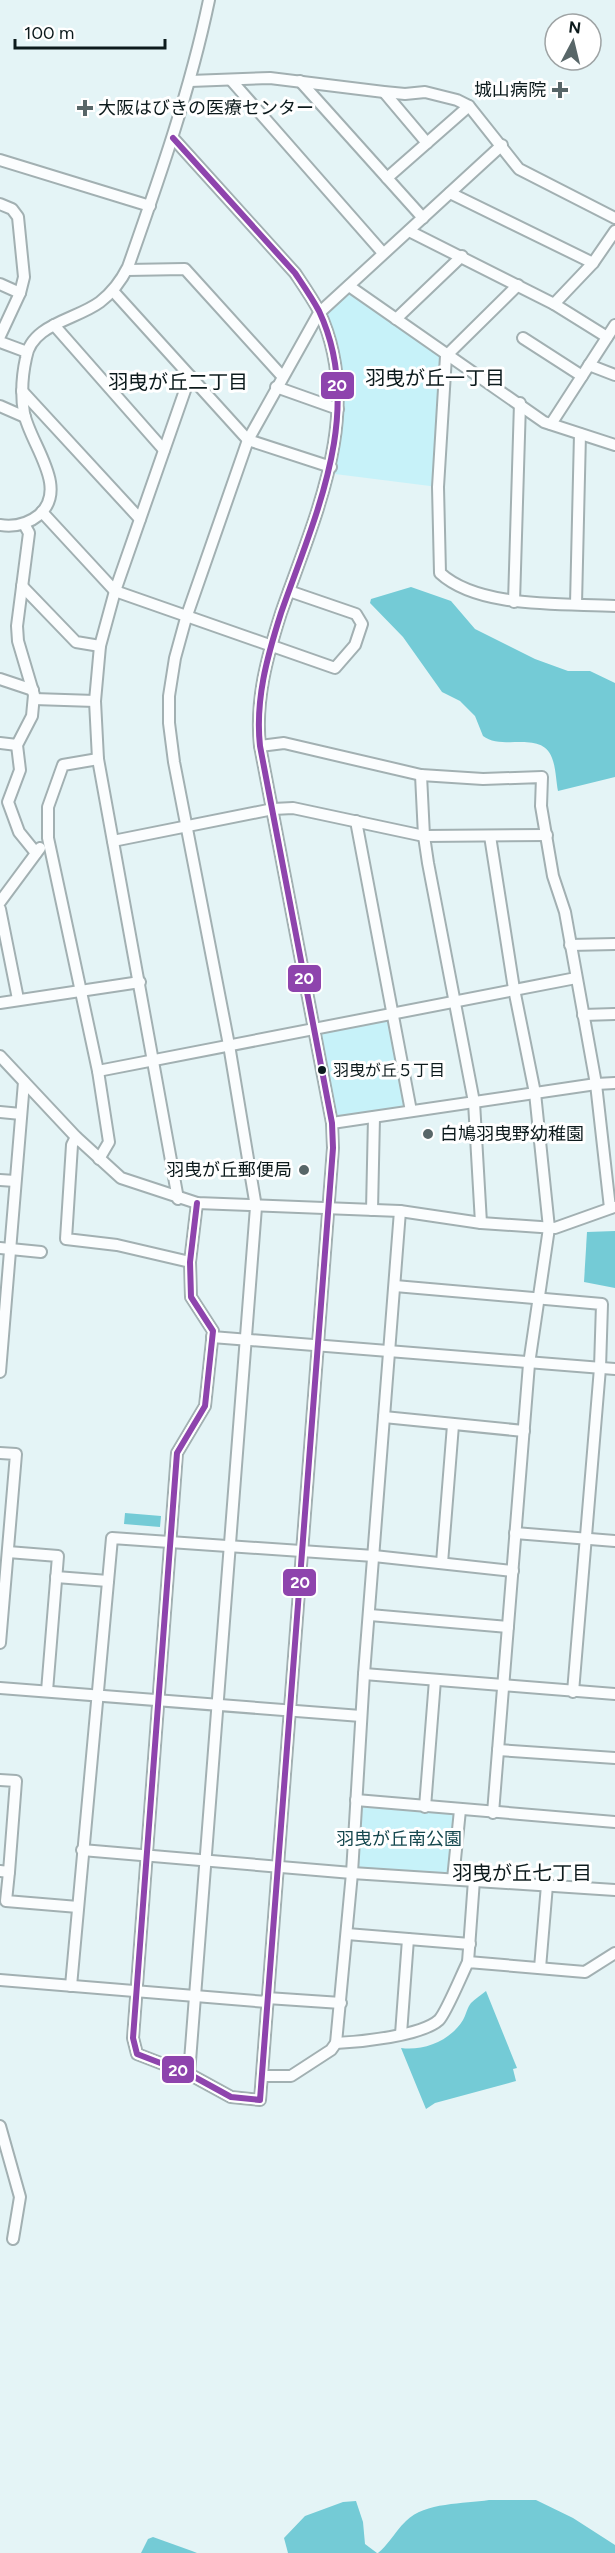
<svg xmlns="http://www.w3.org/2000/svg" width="615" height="2553" font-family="Figtree,'Noto Sans JP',sans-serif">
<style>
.green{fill:#c7f2f9}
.water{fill:#74cbd6}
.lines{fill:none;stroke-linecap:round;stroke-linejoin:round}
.minor-casing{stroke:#a2b0b2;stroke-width:14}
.minor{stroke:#fbfdfe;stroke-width:10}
.bus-1-casing{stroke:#fff;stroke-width:10}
.bus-1{stroke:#8e44ad;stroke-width:6}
.poi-dot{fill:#586668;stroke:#fff;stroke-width:2}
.bus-dot{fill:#0c1a1c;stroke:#fff;stroke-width:2}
.labels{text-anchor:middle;stroke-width:6;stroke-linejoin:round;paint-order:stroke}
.bus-label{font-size:16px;fill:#0c1a1c;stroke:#fff;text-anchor:start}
.poi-label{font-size:18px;fill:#0c1a1c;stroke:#fff;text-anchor:end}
.park-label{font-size:18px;fill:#15484f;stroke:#fff}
.neighbourhood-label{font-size:20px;fill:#0c1a1c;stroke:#fff}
.line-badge{stroke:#fff;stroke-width:2}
.badge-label{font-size:16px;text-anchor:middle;font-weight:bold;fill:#fff}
</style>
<rect width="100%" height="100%" fill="#e4f4f6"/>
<g class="green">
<path d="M349,290L442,357L438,487L335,474L342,427V389L323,313Z"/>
<path d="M389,1019L407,1108L336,1118L319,1033Z"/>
<path d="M356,1800L457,1812L452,1876L352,1870Z"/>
</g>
<g class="water">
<path d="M411,587L451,601L475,629L535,659L568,671H590L615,683V777L558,791C556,781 556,768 552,758C542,730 502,751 483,736L475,716L460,701L442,692L403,637L370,603L371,599Z"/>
<path d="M615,1231V1288L584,1282L587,1232Z"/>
<path d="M125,1513L161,1516L160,1527L124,1524Z"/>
<path d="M486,1991L517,2068L513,2069L516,2081L435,2103L426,2109L401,2048C424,2051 450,2041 463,2020C466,2015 467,2008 471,2003C475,1999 481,1995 486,1991Z"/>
<path d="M489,2500H536L573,2518L615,2545V2553H378C390,2543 396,2530 406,2521C425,2502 464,2504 489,2500Z"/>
<path d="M356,2501L363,2522L365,2544L377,2553H288L284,2538L305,2516L343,2502Z"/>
<path d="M153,2537L192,2551L197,2553H141L148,2539Z"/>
</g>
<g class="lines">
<defs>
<g id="minor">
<path d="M231,80L383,253"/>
<path d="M190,81L270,78L384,92L405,94L425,92L457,100L469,106L519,169L615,218"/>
<path d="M300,81L423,218"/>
<path d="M384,92L427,143"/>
<path d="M173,138L295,273C303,285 312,298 319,311C366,411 314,518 281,613C267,657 255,700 260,746L332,1123L333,1148L260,2100L231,2097L189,2074L137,2054L133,2038L177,1453L205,1406L213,1331L191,1297L190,1262L197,1203"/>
<path d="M0,160L150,206"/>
<path d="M387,178L469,106"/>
<path d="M450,193L593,263"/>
<path d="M0,204L12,209L18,217L24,277L20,293L0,336"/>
<path d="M409,231L554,304L593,263L615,231"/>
<path d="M127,270L185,269L282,376"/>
<path d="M0,284L20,293"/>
<path d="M518,285L446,356L438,487L440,573C479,609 564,603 615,606"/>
<path d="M349,286L544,422L615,445"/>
<path d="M113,291L248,440L331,467"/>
<path d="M554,304L607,337"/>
<path d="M396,319L462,256"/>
<path d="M54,325L164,450"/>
<path d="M523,338L582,376"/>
<path d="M0,342L27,352"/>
<path d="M589,365L615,375"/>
<path d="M276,387L338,409"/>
<path d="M22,391L140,519"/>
<path d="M0,406L25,417"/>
<path d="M551,424L615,325"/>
<path d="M42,512L115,591L335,668L355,645L362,624L356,614L289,591"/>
<path d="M24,524L29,533L17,626L18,641L34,695L32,716L17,745L20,770L8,802L19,832L36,853"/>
<path d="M0,525C14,527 28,524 39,515C70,488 30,444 24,413C21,395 22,376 26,358C31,324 76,320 100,302C113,292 121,281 128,267C159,179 190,91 209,0"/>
<path d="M22,586L76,642L100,646"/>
<path d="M514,602L520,403"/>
<path d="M576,604L580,434"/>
<path d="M0,679L33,690"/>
<path d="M34,699L95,701"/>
<path d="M0,743L17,745"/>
<path d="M260,746L284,743L421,775L483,779L542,777L541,806L553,876L565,912L596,1084L610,1208"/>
<path d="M98,759L63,765L48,807V838L98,1071L109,1142L99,1159"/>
<path d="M421,775L424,836L428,863L474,1102L481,1223"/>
<path d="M356,821L411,1111"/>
<path d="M490,836L514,989L535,1093L549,1228L529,1364L493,1813"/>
<path d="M113,841L273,809L293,808L424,836L547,835"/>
<path d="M0,902L40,848"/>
<path d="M0,909L18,999"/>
<path d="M570,945L615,944"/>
<path d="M0,1003L140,982"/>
<path d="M583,1015L615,1014"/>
<path d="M0,1056L76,1137L121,1178L197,1203L400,1211L481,1223L555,1228L614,1207"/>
<path d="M98,1071L576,978"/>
<path d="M0,1112L21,1114"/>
<path d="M332,1123L596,1084L615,1083"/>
<path d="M76,1137L72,1145L66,1239L117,1245L190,1262"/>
<path d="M0,1180L15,1181"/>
<path d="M178,1199L98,759L95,701L100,646L115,591L190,376"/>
<path d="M372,1210L374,1117"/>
<path d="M0,1248L41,1252"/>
<path d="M395,1286L602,1304L600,1368L573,1692"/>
<path d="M212,1337L615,1369"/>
<path d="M0,1372L24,1082"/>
<path d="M384,1417L524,1431"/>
<path d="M0,1453L16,1454L0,1643"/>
<path d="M515,1533L615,1541"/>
<path d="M8,1552L58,1556L47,1691"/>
<path d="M442,1563L453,1425"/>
<path d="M56,1577L108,1581"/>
<path d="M370,1615L508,1627"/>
<path d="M364,1674L615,1694"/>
<path d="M0,1688L361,1716"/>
<path d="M498,1750L615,1758"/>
<path d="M0,1780L16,1781L9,1872L0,1871"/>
<path d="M356,1800L615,1822"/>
<path d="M425,1807L435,1680"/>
<path d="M82,1850L352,1873L615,1890"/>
<path d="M9,1872L6,1901L78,1907"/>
<path d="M453,1879L460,1810"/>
<path d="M347,1934L470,1944"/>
<path d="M468,1962L474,1880"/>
<path d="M540,1968L547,1885"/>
<path d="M0,1980L267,2002"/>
<path d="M71,1986L112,1538L374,1556L513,1571"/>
<path d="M267,1998L341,2003"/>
<path d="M401,2034L408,1939"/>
<path d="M336,2043C360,2042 421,2036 439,2020C446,2013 462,1974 468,1962L585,1972L615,1953"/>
<path d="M189,2074L256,1207L229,1045L174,762L169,723V696L175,658L186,618L248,440L319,313L502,145"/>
<path d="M262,2076H291L331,2050L336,2043L352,1873L364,1674L400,1211"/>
<path d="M0,2126L20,2197L13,2239"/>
</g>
</defs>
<use href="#minor" class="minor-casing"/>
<use href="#minor" class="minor"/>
<defs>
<path id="bus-1" d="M173,138L295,273C303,285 312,298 319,311C366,411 314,518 281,613C267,657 255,700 260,746L332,1123L333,1148L260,2100L231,2097L189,2074L137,2054L133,2038L177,1453L205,1406L213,1331L191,1297L190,1262L197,1203"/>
</defs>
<use href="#bus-1" class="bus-1-casing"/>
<use href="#bus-1" class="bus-1"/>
</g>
<g class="poi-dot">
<path d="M557 81h6v6h6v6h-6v6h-6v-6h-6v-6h6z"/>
<path d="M82 99h6v6h6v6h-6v6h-6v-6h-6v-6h6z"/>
<circle cx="428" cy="1134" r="6"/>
<circle cx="304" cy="1170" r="6"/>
</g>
<circle class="bus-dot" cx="322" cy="1070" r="5"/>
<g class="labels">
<g class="bus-label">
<text x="333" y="1076">羽曳が丘５丁目</text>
</g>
<g class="poi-label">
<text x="546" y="96">城山病院</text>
<text x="98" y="114" text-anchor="start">大阪はびきの医療センター</text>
<text x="440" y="1140" text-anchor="start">白鳩羽曳野幼稚園</text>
<text x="292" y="1176">羽曳が丘郵便局</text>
</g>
<g class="park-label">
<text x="399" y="1845">羽曳が丘南公園</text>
</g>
<g class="neighbourhood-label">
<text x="435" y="385">羽曳が丘一丁目</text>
<text x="178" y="389">羽曳が丘二丁目</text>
<text x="522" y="1880">羽曳が丘七丁目</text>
</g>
</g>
<g class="line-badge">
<rect x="320" y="371" width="35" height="29" rx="6" fill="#8e44ad"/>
<rect x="287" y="964" width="35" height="29" rx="6" fill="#8e44ad"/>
<rect x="282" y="1568" width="35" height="29" rx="6" fill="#8e44ad"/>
<rect x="161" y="2055" width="34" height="29" rx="6" fill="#8e44ad"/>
</g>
<g class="badge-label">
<text x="337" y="391">20</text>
<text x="304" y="984">20</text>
<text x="300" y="1588">20</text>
<text x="178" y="2076">20</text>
</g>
<g transform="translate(573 42) rotate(7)"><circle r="28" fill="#ffffff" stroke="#9ea3a4" stroke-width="1.5"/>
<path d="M0-4.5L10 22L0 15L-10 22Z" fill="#586668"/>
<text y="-9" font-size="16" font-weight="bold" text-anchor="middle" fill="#0c1a1c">N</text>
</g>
<path d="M15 39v9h150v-9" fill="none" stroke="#0c1a1c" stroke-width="3"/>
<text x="24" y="39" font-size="18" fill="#0c1a1c" stroke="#ffffff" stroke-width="4.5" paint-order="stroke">100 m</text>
</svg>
